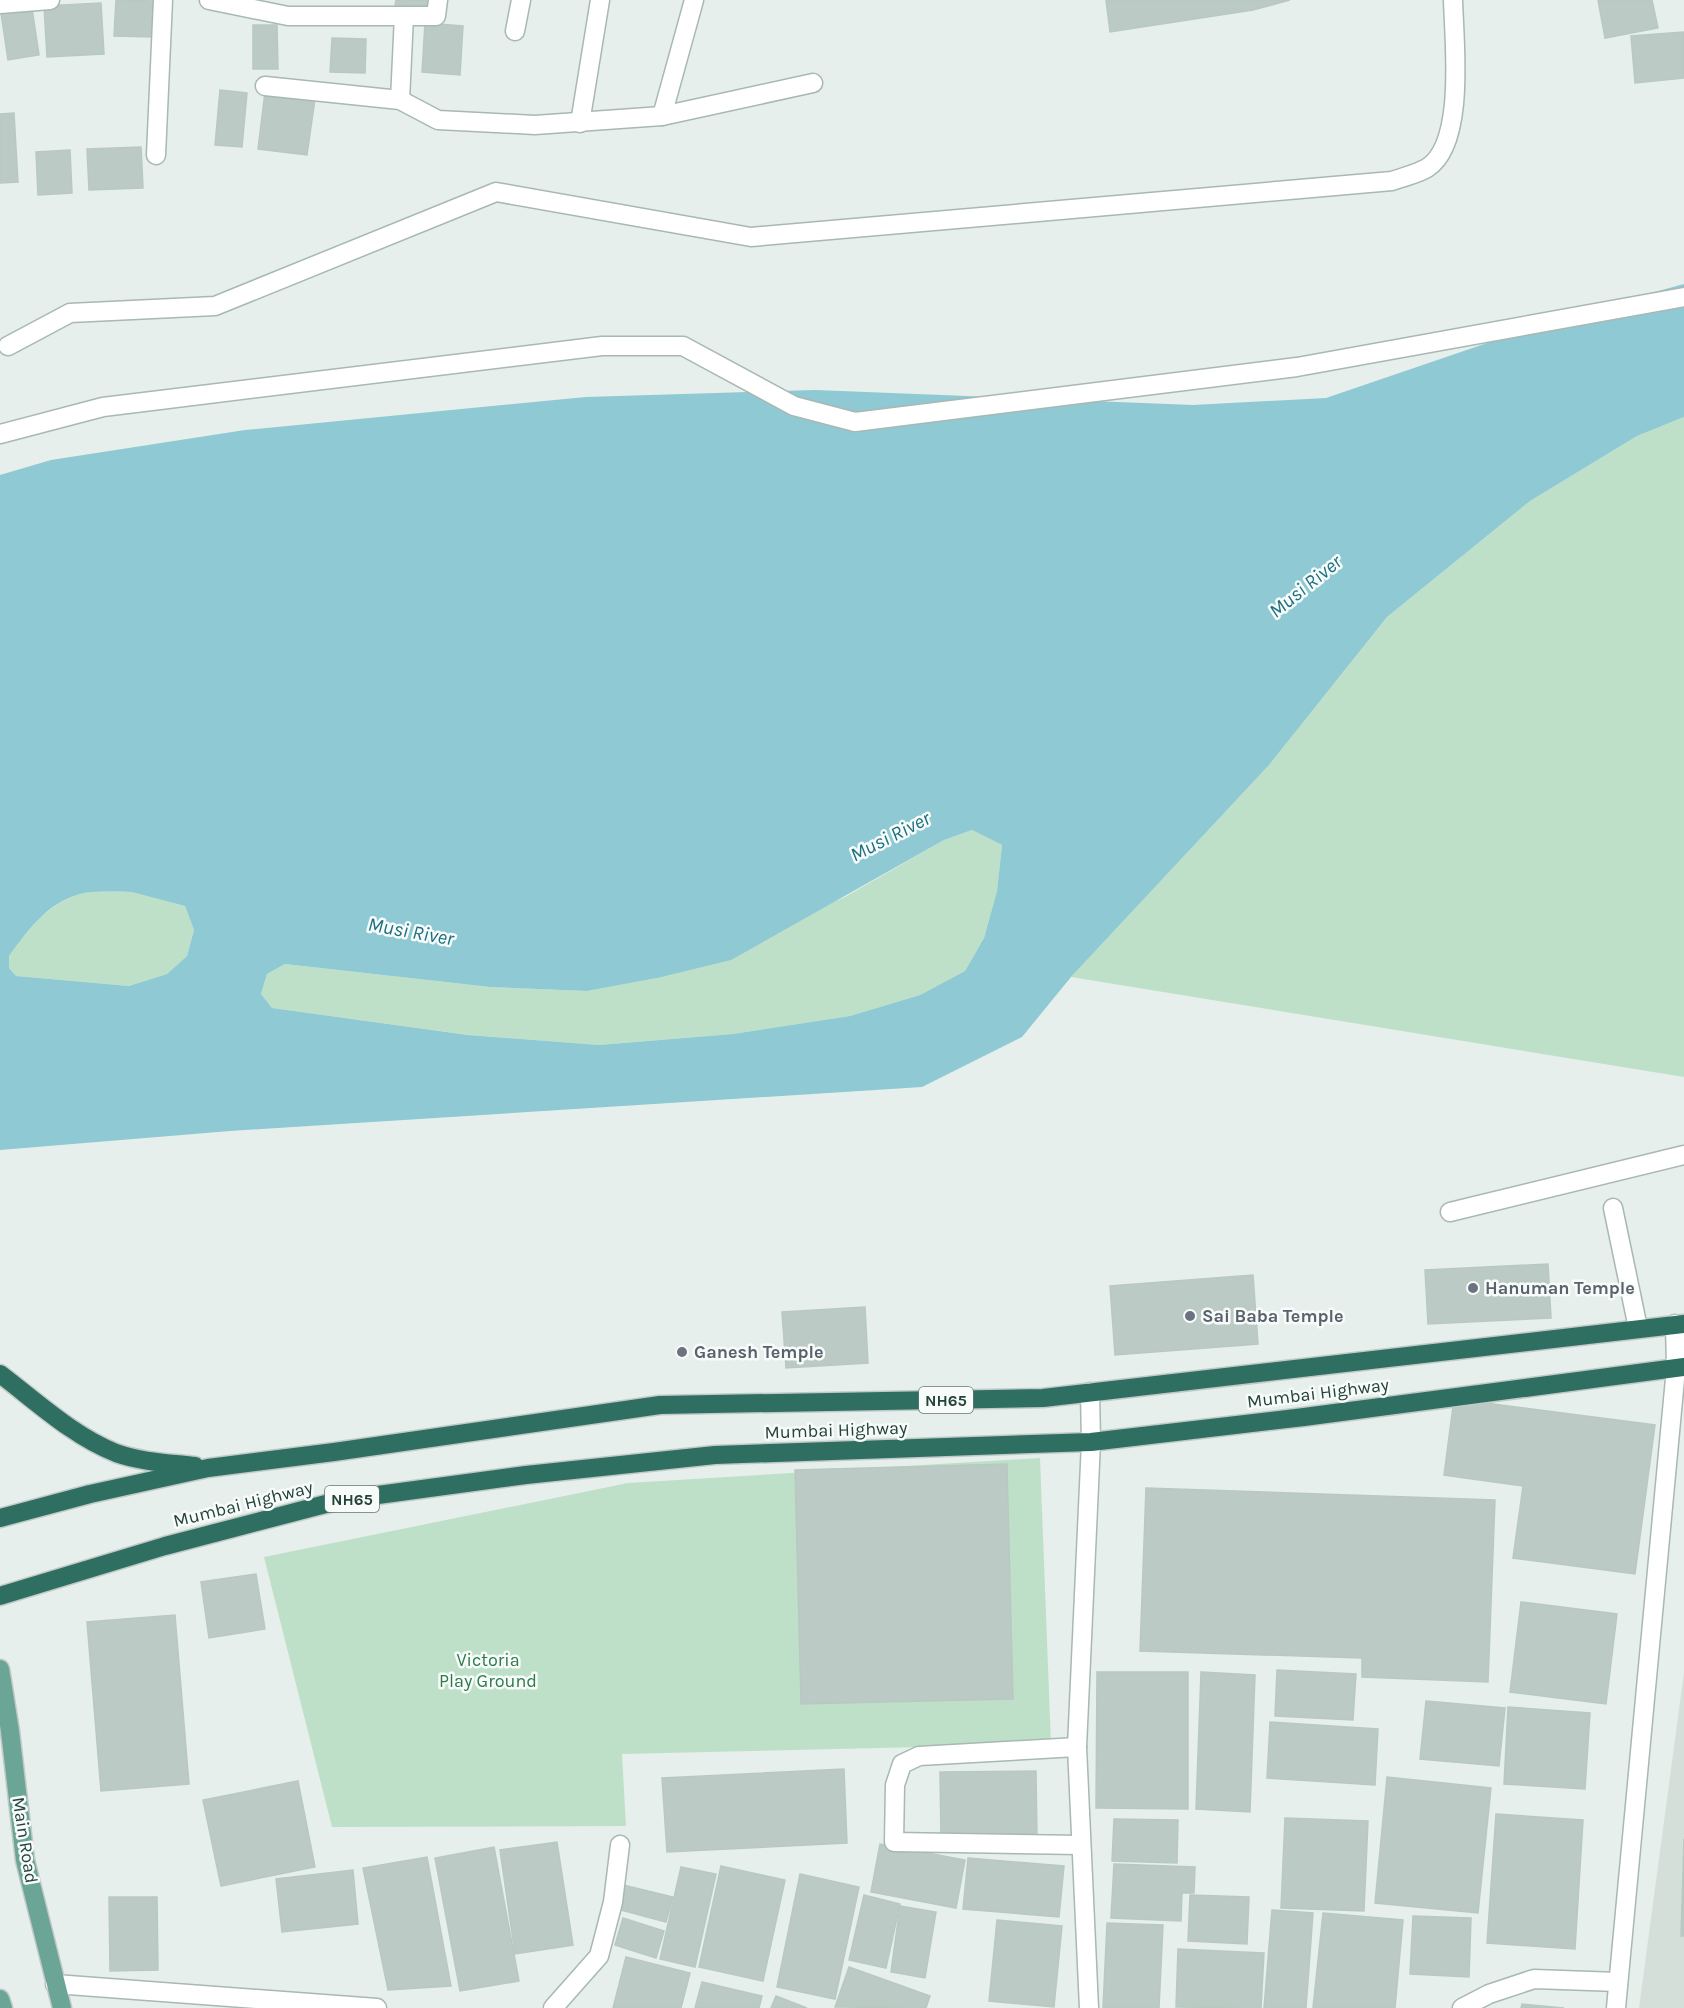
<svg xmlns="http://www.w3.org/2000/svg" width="1684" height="2008" font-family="Karla,sans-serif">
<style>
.built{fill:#d4dfda}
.green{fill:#bfe0c8}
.water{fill:#8ec9d4;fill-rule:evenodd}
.building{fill:#bbcac4;stroke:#b8c9c2;stroke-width:1.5}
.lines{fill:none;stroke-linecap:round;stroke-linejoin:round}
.lane-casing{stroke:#a8b8b2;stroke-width:21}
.street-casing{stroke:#a8b8b2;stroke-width:21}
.primary-casing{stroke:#c2cac8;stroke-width:21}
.highway-casing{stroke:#c2cac8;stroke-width:21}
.lane{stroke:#fff;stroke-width:18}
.street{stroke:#fff;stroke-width:18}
.primary{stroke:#6aa596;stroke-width:18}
.highway{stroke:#2f6f62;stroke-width:18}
.worship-dot{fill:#6b7280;stroke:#f7fbf9;stroke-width:2}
.labels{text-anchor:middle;stroke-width:5;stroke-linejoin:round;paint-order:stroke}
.shield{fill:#f7fbf9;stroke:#637a73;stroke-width:1.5}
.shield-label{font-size:16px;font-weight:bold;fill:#24423a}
.worship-label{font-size:18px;font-weight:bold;fill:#5b616d;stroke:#f7fbf9;text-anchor:start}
.street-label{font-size:18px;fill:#24423a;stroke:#f7fbf9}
.park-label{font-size:18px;fill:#2d7a4b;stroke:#f7fbf9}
.water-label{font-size:20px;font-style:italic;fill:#1c6f80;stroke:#f7fbf9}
</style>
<rect width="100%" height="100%" fill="#e6efeb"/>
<path class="built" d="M1684,1672V2008H1639Z"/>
<g class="green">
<path d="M1684,417V1077L1071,977L1269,765L1387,617L1530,501L1637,436Z"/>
<path d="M972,830L1002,845L997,891L984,938L965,971L920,995L850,1016L733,1034L599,1045L469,1035L272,1008L261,994L267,974L285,964L490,987L587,991L657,978L845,897L944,840Z"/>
<path d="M133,892L185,906L194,930L187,956L167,974L129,986L16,976L9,968V956C28,931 45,906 77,895C91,890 117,892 133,892Z"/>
<path d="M1040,1458L1051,1744L622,1754L626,1826L332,1827L264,1557L628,1483Z"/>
</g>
<path class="water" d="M1684,284V417L1637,436L1530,501L1387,617L1269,765L1071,977L1022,1037L922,1087L230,1131L0,1150V475L51,460L245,430L586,397L815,390L1193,405L1326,398L1563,317ZM972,830L1002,845L997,891L984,938L965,971L920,995L850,1016L733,1034L599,1045L468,1035L272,1008L261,994L267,974L285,964L490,987L587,991L657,978L731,960L944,840ZM132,892L185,906L194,930L187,956L167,974L129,986L16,976L9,968V956C28,931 45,905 77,895C91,890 117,892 132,892Z"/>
<g class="building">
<path d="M116,0L154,1L153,37L114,36Z"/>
<path d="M396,0H434L433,9L395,6Z"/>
<path d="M1106,0H1290L1253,10L1110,32Z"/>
<path d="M1598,0H1652L1658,28L1605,38Z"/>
<path d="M101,3L104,54L47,57L44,6Z"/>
<path d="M32,8L39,55L8,60L1,13Z"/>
<path d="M425,23L463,26L460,75L422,72Z"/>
<path d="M253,25H277L278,69H253Z"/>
<path d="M1684,32V78L1635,83L1631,36Z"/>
<path d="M332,38L366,39L365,73L330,72Z"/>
<path d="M220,90L247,93L242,147L215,145Z"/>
<path d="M265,92L315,99L307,155L258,149Z"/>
<path d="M14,113L18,182L0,183V114Z"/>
<path d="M141,147L143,188L89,190L87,149Z"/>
<path d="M70,150L72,193L38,195L36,152Z"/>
<path d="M1548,1264L1551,1318L1428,1324L1425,1270Z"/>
<path d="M1253,1275L1258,1344L1115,1355L1110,1286Z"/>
<path d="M865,1307L868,1363L786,1368L782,1312Z"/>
<path d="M1454,1399L1655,1425L1635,1574L1513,1558L1523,1486L1444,1475Z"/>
<path d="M1007,1464L1013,1699L801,1704L795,1470Z"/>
<path d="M1146,1488L1495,1500L1488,1682L1362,1677V1658L1140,1651Z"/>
<path d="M256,1574L265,1629L209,1638L201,1582Z"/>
<path d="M1521,1602L1617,1614L1606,1704L1510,1692Z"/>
<path d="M175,1615L189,1784L101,1791L87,1622Z"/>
<path d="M1277,1670L1356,1674L1353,1720L1275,1716Z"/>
<path d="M1097,1672H1188V1809L1096,1808Z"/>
<path d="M1201,1672L1255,1675L1250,1812L1196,1809Z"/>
<path d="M1426,1701L1505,1708L1499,1766L1420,1759Z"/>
<path d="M1508,1707L1590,1713L1585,1789L1504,1784Z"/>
<path d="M1270,1722L1378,1729L1375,1785L1267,1778Z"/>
<path d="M844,1769L847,1843L667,1852L662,1778Z"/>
<path d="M1036,1771L1037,1838L941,1839L940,1772Z"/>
<path d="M1387,1777L1491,1788L1478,1913L1375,1903Z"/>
<path d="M298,1781L315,1867L221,1886L203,1800Z"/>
<path d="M1496,1814L1583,1820L1575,1949L1487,1943Z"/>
<path d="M1285,1818L1368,1821L1364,1911L1281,1908Z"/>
<path d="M1114,1819L1178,1820L1177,1863L1112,1861Z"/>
<path d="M1684,1839V1936H1681Z"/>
<path d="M557,1842L573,1945L515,1954L500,1850Z"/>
<path d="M880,1844L965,1860L956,1908L871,1892Z"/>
<path d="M494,1847L519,1981L460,1991L435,1858Z"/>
<path d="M427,1857L451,1986L388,1990L363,1868Z"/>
<path d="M968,1858L1064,1866L1059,1917L963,1909Z"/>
<path d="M1114,1864L1195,1867L1194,1893H1182L1181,1921L1111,1918Z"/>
<path d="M721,1866L785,1880L763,1981L699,1967Z"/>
<path d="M681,1867L716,1874L695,1967L660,1959Z"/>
<path d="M353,1870L358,1924L282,1932L276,1879Z"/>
<path d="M800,1874L859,1887L835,1999L777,1987Z"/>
<path d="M623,1885L673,1897L666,1922L617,1909Z"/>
<path d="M864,1895L900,1904L886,1968L849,1960Z"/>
<path d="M1190,1895L1249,1897L1247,1944L1188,1941Z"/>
<path d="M109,1897H157L158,1970L110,1971Z"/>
<path d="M900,1906L936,1912L925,1978L891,1972Z"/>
<path d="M1272,1910L1313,1913L1306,2008H1264Z"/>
<path d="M1323,1913L1403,1920L1395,2008H1313Z"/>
<path d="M1413,1916L1471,1918L1469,1977L1410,1974Z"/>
<path d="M623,1918L664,1931L656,1958L615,1945Z"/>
<path d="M997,1920L1062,1926L1054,2007L989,2001Z"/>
<path d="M1107,1923L1163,1925L1159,2008H1103Z"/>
<path d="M1178,1949L1264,1953L1261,2008L1176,2007Z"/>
<path d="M626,1957L690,1973L681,2008H613Z"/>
<path d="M849,1967L930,1996L926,2008L835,2007Z"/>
<path d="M702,1982L762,1996L759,2008H695Z"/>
<path d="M776,1996L807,2008H771Z"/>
<path d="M1522,2004L1564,2008H1521Z"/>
</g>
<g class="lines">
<defs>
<g id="lane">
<path d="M209,0L288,16H404"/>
<path d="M0,4L50,0"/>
<path d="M515,31L521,0"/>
<path d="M265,86L400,100L438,120L535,125L662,116L813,83"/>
<path d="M400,100L404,16H436L438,0"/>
<path d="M662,116L694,0"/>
<path d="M580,123L600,0"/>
<path d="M156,155L163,0"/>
<path d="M1613,1208L1638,1328"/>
<path d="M1450,1212L1684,1155"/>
</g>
<g id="street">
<path d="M8,346L70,313L215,306L496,192L751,237L1392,181C1403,177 1417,174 1427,168C1466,144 1454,41 1453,0"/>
<path d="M0,434L103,407L602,346H683L794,406L855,422L1297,367L1684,297"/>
<path d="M1077,1747L919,1756L902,1764L895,1785L894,1842L1080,1845"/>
<path d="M55,1984L377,2008"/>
<path d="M553,2008L599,1956L613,1902L620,1845"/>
<path d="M1089,2008L1077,1747L1091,1442L1090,1392"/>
<path d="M1462,2008L1489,1994L1534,1979L1618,1982"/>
<path d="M1616,2008L1676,1368L1675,1324"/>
</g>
<g id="primary">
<path d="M0,1669L10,1731L25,1860L62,2008"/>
<path d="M0,1999L3,2008"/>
</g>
<g id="highway">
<path d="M0,1374C37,1402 73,1436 116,1453C141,1462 169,1463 195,1466"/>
<path d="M0,1518L90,1494L208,1468L334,1452L660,1405L1043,1398L1684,1324"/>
<path d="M0,1596L165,1546L341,1500L526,1475L715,1455L1091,1442L1304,1417L1684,1367"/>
</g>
</defs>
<use href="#lane" class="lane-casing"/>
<use href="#street" class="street-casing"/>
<use href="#primary" class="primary-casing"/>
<use href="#highway" class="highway-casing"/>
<use href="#lane" class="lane"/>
<use href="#street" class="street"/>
<use href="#primary" class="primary"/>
<use href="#highway" class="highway"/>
</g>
<g class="worship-dot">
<circle cx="1473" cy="1288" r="6"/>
<circle cx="1190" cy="1316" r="6"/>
<circle cx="682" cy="1352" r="6"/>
</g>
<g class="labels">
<g class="shield">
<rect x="919" y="1387" width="54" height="26" rx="4.5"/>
<rect x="325" y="1486" width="54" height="26" rx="4.5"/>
</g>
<g class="shield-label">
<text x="946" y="1406">NH65</text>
<text x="352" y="1505">NH65</text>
</g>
<g class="worship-label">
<text x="1485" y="1294">Hanuman Temple</text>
<text x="1202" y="1322">Sai Baba Temple</text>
<text x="694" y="1358">Ganesh Temple</text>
</g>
<g class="street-label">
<text transform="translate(1318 1393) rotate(-7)" y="6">Mumbai Highway</text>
<text transform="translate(836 1430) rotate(-2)" y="6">Mumbai Highway</text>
<text transform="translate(243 1504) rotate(-14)" y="6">Mumbai Highway</text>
<text transform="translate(25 1840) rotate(81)" y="6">Main Road</text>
</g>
<g class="park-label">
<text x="488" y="1666">Victoria<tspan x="488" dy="21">Play Ground</tspan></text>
</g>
<g class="water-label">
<text transform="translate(1305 586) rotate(-39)" y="7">Musi River</text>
<text transform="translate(890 836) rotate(-27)" y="7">Musi River</text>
<text transform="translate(411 931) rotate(10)" y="7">Musi River</text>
</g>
</g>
</svg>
